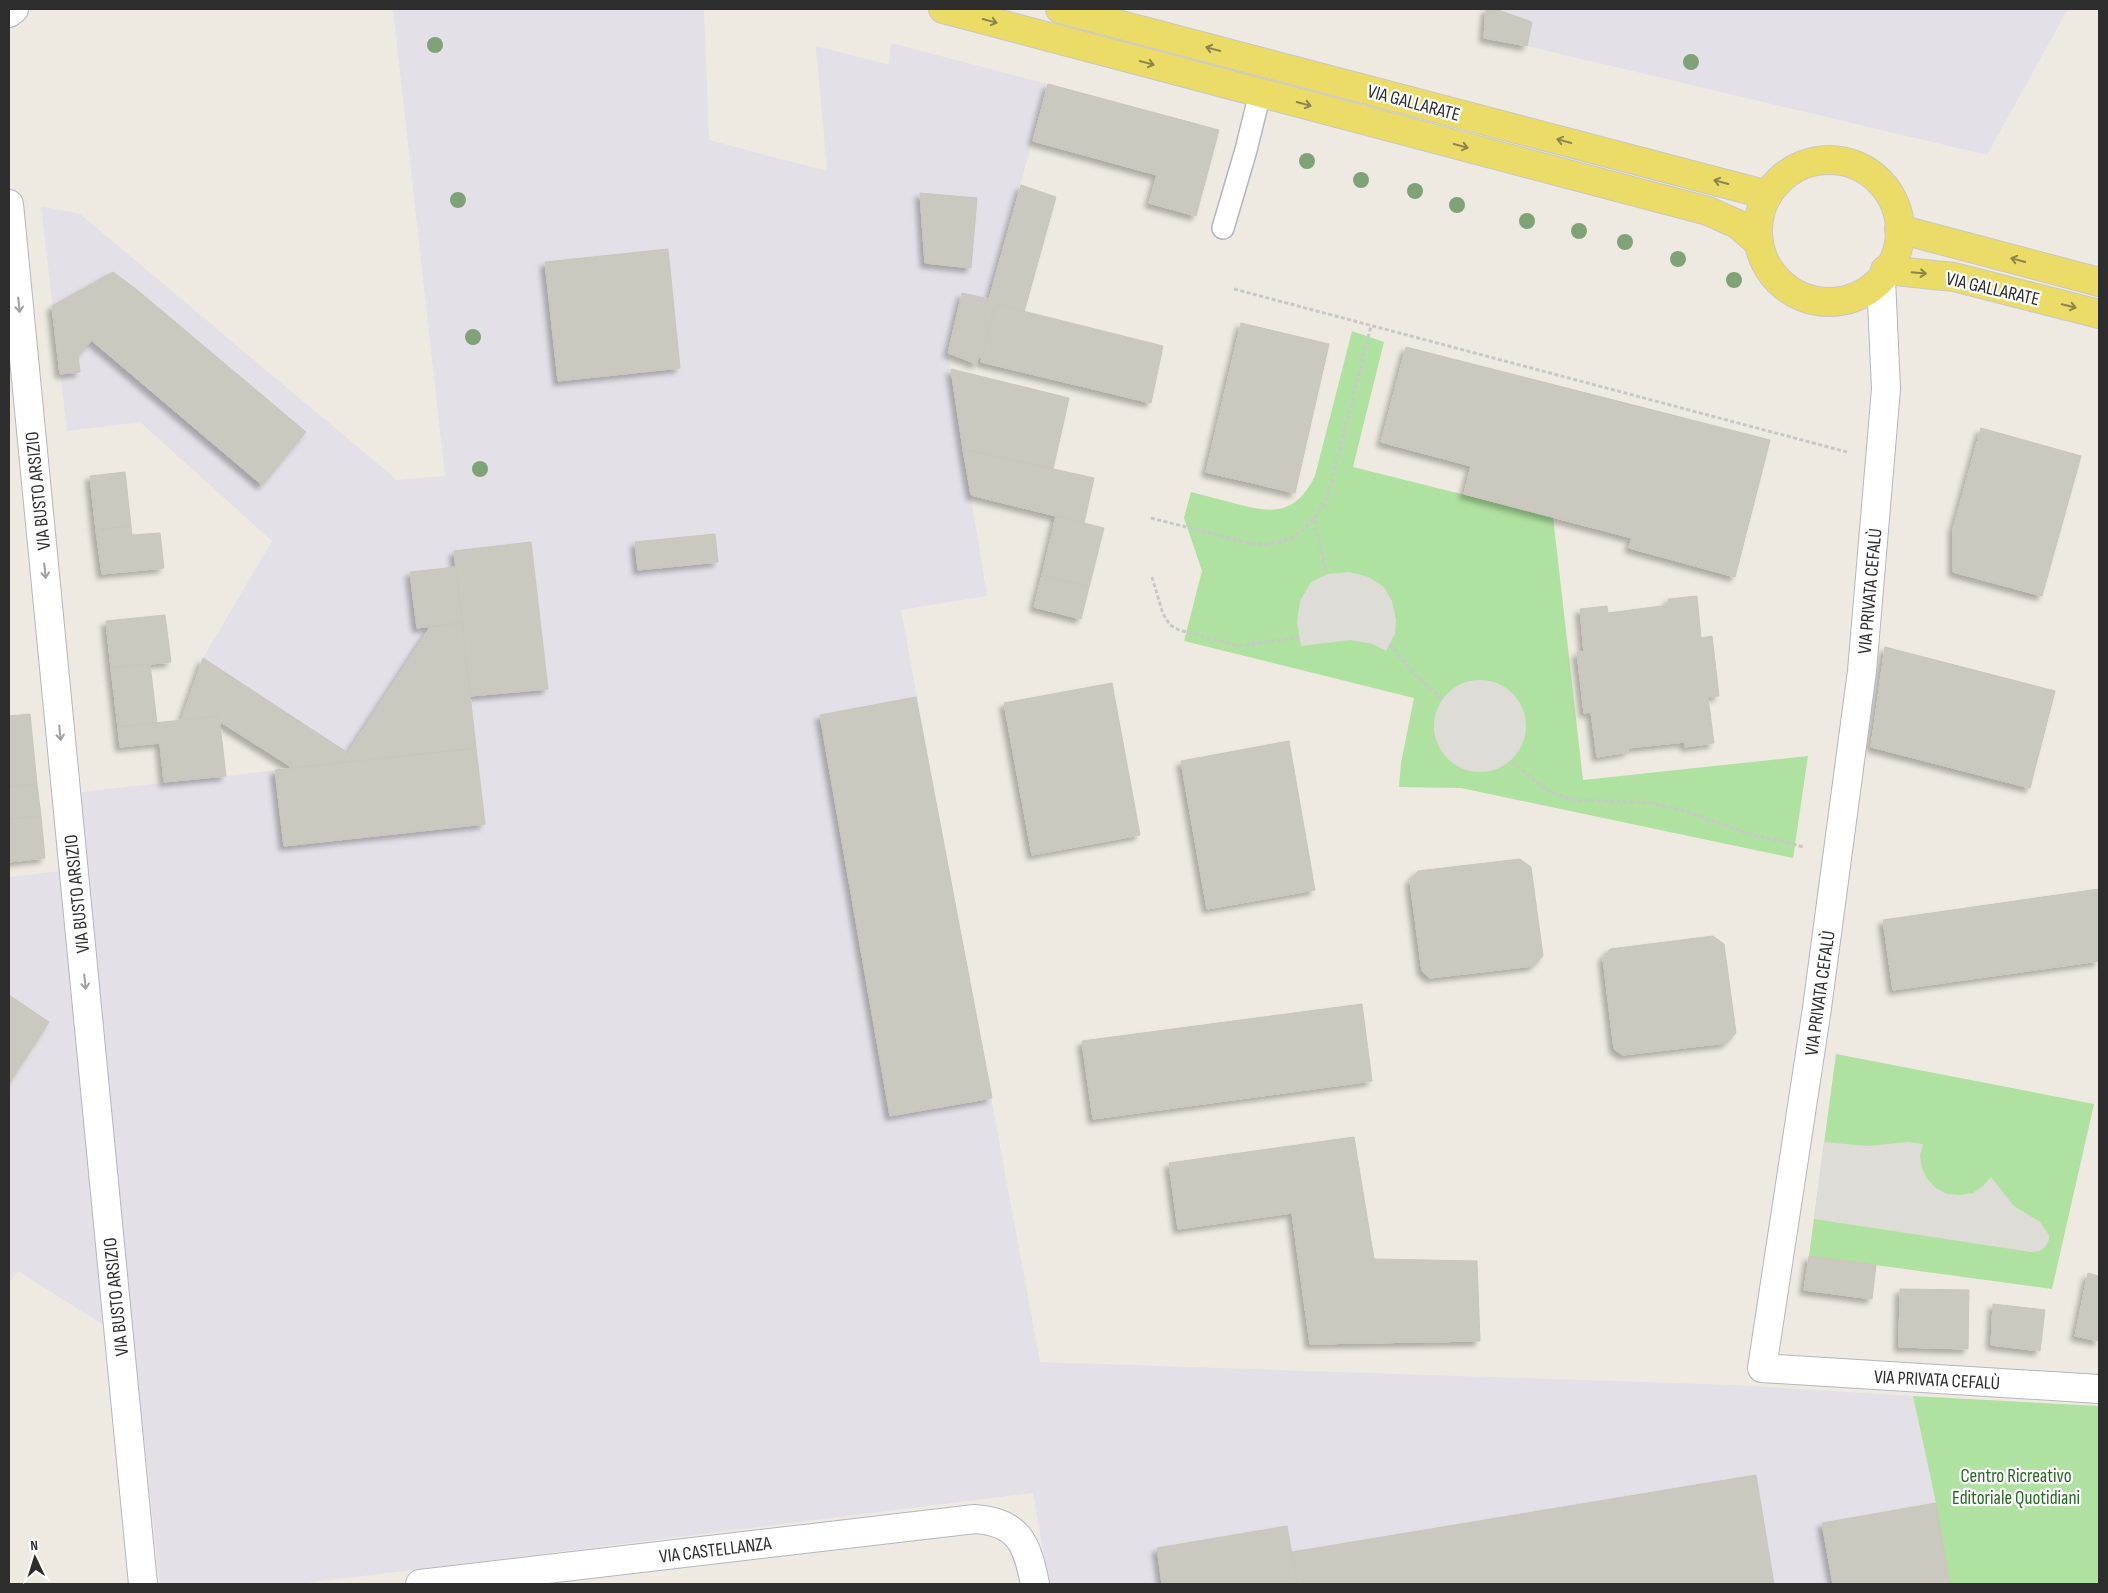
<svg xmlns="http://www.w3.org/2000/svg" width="2108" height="1593" font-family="'Sofia Sans Condensed',sans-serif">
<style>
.industrial{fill:#e3e0e7}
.green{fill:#afe1a0}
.plaza{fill:#dedcd7}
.building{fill:#cac8bf;stroke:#cac6ba;filter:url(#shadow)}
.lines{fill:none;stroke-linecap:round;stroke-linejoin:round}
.lane-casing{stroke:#b4b5c0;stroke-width:24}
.street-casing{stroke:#b4b5c0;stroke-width:30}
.primary-casing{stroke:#c8c8c8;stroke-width:30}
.path{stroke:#c8c8c8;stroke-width:3;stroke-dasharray:4 2.5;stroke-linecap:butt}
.lane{stroke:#fff;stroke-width:21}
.street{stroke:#fff;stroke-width:28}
.primary{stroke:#ebdc68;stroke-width:28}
.tree{fill:#7fa376}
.oneway{stroke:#8c844a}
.oneway2{stroke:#a0a0a0}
.labels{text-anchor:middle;stroke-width:4.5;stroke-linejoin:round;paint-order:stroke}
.street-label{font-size:19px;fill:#2d2d2d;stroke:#fff}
.park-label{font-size:19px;fill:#25691e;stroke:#fff}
</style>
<defs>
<filter id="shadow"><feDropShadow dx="-4.5" dy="4.5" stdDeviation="2.5" flood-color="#0004"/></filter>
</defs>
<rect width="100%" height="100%" fill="#eeeae1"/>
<g class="industrial">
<path d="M393,9H704L709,140L827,171L816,46L889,65L891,43L1048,84L989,299L962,293L948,353L987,596L901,610L1040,1362L1733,1385L1913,1396L1936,1503L1950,1584H1049L1033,1493L298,1584H160L73,793L341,763L347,753L203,658L272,541L140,422L67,431L41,206L80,214L397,480L445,476Z"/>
<path d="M1486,9H2068L1987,155L1527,46L1484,38Z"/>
<path d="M70,870L113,1331L18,1271L9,1283V877Z"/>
</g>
<g class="green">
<path d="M1352,331L1384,342L1353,467L1553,517L1583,780L1808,756L1793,858L1461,788L1399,787L1401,763L1414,698L1184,641L1202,571L1184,518L1191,492C1206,496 1222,500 1237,504C1274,514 1296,514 1315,476Z"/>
<path d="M1836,1054L2094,1104L2052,1289L1809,1256Z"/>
<path d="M1913,1396L2099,1406V1584H1950L1936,1503Z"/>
</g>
<g class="plaza">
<path d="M1349,572L1369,577L1384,587L1392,601L1396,620L1395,634L1386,651L1373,644L1350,640L1301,646L1297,622L1300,601L1311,582L1327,574Z"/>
<circle cx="1480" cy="726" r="46"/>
<path d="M1824,1142L1867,1146L1908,1142L1923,1144L1920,1156L1922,1168L1927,1179L1936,1188L1947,1194L1960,1195L1973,1193L1983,1186L1991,1177L2014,1206L2040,1222L2049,1235V1240L2045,1247L2040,1251L2031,1252L1814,1219Z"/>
</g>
<g class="building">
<path d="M1486,9H1495L1532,22L1527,46L1484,38Z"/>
<path d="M1048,84L1219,130L1196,216L1149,203L1157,175L1033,141Z"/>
<path d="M1021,185L1056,197L1024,312L995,304L982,358L978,357L977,364L948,353L962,293L989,299Z"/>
<path d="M920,193L977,198L971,268L925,263Z"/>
<path d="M668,249L680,368L558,381L545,262Z"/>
<path d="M113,272L136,289L78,356L80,372L60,374L52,306Z"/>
<path d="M136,289L306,432L262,485L91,340Z"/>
<path d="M995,304L1163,346L1151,403L981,362Z"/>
<path d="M1241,323L1329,344L1295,493L1206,472Z"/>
<path d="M1406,347L1770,440L1735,577L1629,548L1632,538L1464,494L1471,466L1381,442Z"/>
<path d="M951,369L1069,398L1053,469L963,449Z"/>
<path d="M1981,428L2081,456L2042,596L1953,572V529Z"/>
<path d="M963,449L1094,478L1084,523L971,495Z"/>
<path d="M125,472L131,526L96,530L90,476Z"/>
<path d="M1056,516L1104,528L1089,587L1042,575Z"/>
<path d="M131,526L132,535L160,533L164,568L102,574L96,530Z"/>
<path d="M715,534L718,562L638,570L635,542Z"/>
<path d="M531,542L548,689L470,696L454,551Z"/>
<path d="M456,567L462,623L417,628L410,572Z"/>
<path d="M1042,575L1089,587L1081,619L1034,607Z"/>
<path d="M1697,596L1701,638L1712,636L1719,696L1708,697L1714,743L1685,747V742L1628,748V752L1597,757L1591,712L1584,713L1577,652H1584L1580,609L1607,606L1608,613L1669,605L1668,599Z"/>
<path d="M165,615L171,662L111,668L106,621Z"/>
<path d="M462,623L476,748L341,763L430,627Z"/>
<path d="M1885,647L2055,691L2030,788L1871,747Z"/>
<path d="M203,658L348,753L341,763L293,768L219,721V716L181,721Z"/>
<path d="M150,664L157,723L118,727L111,668Z"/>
<path d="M1112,683L1140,835L1032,855L1004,703Z"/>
<path d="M916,697L992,1098L890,1116L820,715Z"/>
<path d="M30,714L37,784L9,787V716Z"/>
<path d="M219,716L226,776L164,782L160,743L120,747L118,727Z"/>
<path d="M1289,741L1315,890L1207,909L1181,761Z"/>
<path d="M476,748L485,824L284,846L275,770Z"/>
<path d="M37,784L41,816L9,819V787Z"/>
<path d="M41,816L45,858L9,862V819Z"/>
<path d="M1520,859L1531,867L1543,956L1533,966L1430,978L1422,971L1410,881L1418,871Z"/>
<path d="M2099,889V961L1893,990L1883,920Z"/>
<path d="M1713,936L1724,944L1736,1033L1726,1043L1623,1055L1614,1049L1603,958L1610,949Z"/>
<path d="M9,995L49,1022L9,1084Z"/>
<path d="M1362,1004L1372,1081L1093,1119L1082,1041Z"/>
<path d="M1354,1137L1374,1259L1477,1261L1480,1341L1310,1344L1292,1213L1178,1229L1169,1163Z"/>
<path d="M1809,1256L1876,1265L1872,1299L1804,1290Z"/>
<path d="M2088,1273L2099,1276V1341L2075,1336Z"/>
<path d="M1900,1289L1969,1290L1968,1349L1899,1347Z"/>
<path d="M1993,1304L2045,1310L2040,1351L1991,1345Z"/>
<path d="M1756,1475L1774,1584H1297L1292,1552Z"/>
<path d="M1936,1503L1950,1584H1833L1822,1523Z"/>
<path d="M1287,1526L1297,1584H1162L1157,1548Z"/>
</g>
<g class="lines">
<defs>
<path id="lane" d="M1223,228L1246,150L1260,93"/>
<g id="street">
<path d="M9,13L14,9"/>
<path d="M9,204L143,1584"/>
<path d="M1881,279L1886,389L1862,671L1817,1008L1762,1368L2099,1389"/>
<path d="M420,1584L975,1519C1020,1522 1027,1545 1035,1584"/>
</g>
<g id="primary">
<path d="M943,9L1708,211L1737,224L1759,243"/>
<path d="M1060,9L1768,195"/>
<circle cx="1829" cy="231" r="71"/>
<path d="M1899,229L2099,282"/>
<path d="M1885,270L1954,277L2099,314"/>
</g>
</defs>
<use href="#lane" class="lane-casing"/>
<use href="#street" class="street-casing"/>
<use href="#primary" class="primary-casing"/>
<g class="path">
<path d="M1234,289L1847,452"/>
<path d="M1151,518C1173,524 1196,529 1218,535C1234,539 1251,546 1268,544C1297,542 1316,520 1328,496L1371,326"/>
<path d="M1314,520L1327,574"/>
<path d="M1152,577L1163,614L1170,625L1179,630L1239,646L1299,637"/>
<path d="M1390,644L1413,673L1442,699"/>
<path d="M1512,761L1542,787L1555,794L1575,800L1650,803L1679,809L1747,833L1804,847"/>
</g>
<use href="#lane" class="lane"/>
<use href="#street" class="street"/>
<use href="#primary" class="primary"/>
</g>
<g class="tree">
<circle cx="435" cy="45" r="8"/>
<circle cx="1691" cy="62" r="8"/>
<circle cx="1307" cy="161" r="8"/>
<circle cx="1361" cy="180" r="8"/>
<circle cx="1415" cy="191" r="8"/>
<circle cx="458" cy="200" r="8"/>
<circle cx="1457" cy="205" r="8"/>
<circle cx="1527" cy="221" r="8"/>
<circle cx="1579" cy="231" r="8"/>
<circle cx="1625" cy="242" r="8"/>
<circle cx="1678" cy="259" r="8"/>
<circle cx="1734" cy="280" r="8"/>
<circle cx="473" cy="337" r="8"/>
<circle cx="480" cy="469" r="8"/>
</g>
<defs><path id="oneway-shaft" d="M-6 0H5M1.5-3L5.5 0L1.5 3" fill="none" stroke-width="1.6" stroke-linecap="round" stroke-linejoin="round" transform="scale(1.25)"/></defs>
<g class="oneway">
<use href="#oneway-shaft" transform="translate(990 21) rotate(15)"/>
<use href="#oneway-shaft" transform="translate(1213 49) rotate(-165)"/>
<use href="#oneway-shaft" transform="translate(1147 63) rotate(15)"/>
<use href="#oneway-shaft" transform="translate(1304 104) rotate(15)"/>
<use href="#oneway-shaft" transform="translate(1564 141) rotate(-165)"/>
<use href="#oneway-shaft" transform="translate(1461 146) rotate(15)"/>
<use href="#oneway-shaft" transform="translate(1721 182) rotate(-165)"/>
<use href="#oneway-shaft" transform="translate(2018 260) rotate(-165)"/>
<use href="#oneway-shaft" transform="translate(1919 273) rotate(5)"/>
<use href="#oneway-shaft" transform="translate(2069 306) rotate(14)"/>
</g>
<g class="oneway2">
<use href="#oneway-shaft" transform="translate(19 305) rotate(84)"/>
<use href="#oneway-shaft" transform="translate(45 571) rotate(84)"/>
<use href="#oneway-shaft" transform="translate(60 733) rotate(84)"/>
<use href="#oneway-shaft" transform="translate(85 982) rotate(84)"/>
</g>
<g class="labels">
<g class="street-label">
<text transform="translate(1414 102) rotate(15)" y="7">VIA GALLARATE</text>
<text transform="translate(1993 288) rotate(13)" y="7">VIA GALLARATE</text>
<text transform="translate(37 491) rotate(-96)" y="7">VIA BUSTO ARSIZIO</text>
<text transform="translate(1869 591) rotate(-85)" y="7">VIA PRIVATA CEFALÙ</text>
<text transform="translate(76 894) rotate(-96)" y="7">VIA BUSTO ARSIZIO</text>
<text transform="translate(1819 993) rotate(-82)" y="7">VIA PRIVATA CEFALÙ</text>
<text transform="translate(115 1297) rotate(-96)" y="7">VIA BUSTO ARSIZIO</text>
<text transform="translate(1937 1379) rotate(3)" y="7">VIA PRIVATA CEFALÙ</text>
<text transform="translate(715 1549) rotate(-7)" y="7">VIA CASTELLANZA</text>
</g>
<g class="park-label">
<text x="2016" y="1482">Centro Ricreativo<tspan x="2016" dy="22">Editoriale Quotidiani</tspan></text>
</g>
</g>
<rect width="2108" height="1593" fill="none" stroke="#2d2d2d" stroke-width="20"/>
<g transform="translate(35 1558) rotate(356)" stroke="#ffffff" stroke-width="4" paint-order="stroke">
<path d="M0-4L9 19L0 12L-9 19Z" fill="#2d2d2d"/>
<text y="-8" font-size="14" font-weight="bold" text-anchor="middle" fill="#2d2d2d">N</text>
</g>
</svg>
